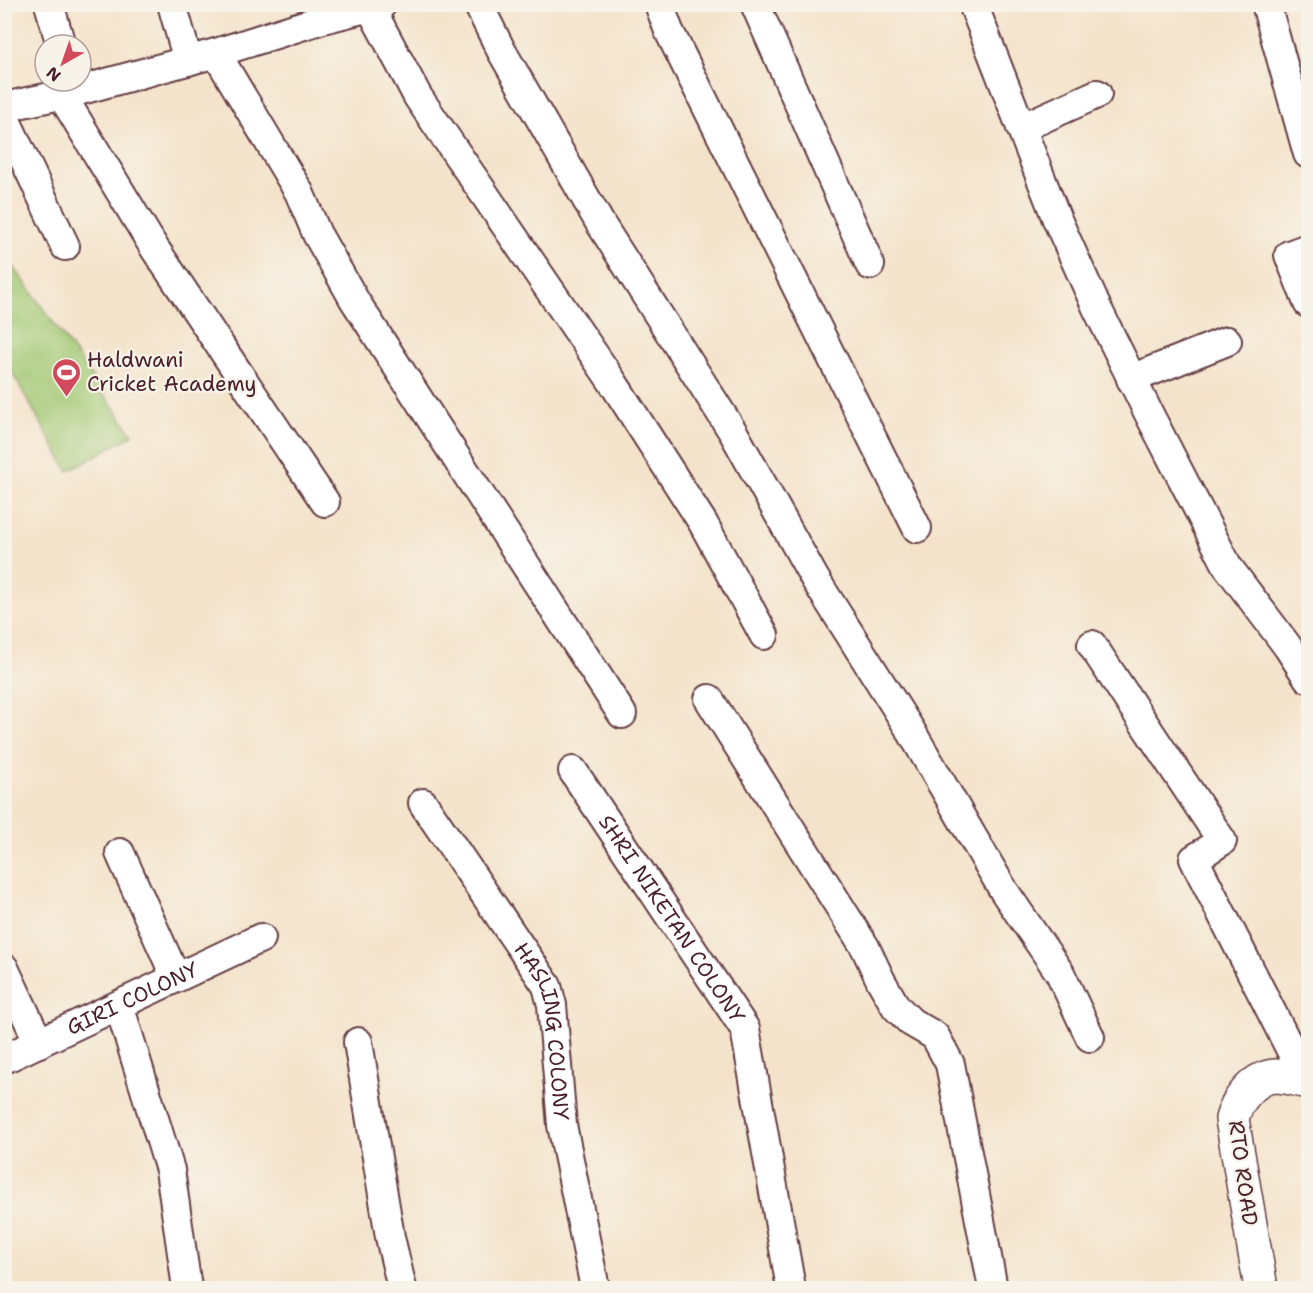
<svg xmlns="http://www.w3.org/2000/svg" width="1313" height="1293" font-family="'Shantell Sans',sans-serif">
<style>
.green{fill:#a2c873;stroke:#76744f;stroke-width:1.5}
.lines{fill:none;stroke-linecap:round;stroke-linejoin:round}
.minor-casing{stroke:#643c43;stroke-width:32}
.tertiary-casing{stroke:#643c43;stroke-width:36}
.minor{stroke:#fff;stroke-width:28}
.tertiary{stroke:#fff;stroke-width:33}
.labels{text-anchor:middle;stroke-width:4.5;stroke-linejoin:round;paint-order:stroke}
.poi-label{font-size:21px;fill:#4a1f2b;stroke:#f7f3e8;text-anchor:start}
.street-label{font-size:21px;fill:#4a1f2b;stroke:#f7f3e8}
</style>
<rect width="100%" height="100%" fill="#f7f3e8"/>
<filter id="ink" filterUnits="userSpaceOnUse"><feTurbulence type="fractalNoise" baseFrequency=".0167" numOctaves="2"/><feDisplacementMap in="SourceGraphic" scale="12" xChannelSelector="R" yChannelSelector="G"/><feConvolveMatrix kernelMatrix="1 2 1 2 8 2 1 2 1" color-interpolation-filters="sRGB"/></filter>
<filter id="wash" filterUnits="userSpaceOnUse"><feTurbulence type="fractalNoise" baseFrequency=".008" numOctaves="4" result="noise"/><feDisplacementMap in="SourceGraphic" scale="24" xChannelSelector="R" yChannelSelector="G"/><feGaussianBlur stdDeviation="1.35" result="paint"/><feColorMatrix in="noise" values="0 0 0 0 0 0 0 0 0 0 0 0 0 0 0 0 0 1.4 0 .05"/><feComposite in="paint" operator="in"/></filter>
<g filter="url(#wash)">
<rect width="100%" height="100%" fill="#f4e3cb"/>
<path class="green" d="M4,253L133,435L68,471L5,360Z"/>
</g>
<g filter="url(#ink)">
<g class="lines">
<defs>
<g id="minor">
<path d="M49,4L61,45"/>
<path d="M172,4L188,61"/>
<path d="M478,4L501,50L600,223L733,432L815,579L911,731L1004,891L1060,973L1090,1037"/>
<path d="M659,4L669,31L917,528"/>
<path d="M755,4L870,265"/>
<path d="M973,4L1056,217L1096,306L1149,414L1228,567L1288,647L1308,678"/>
<path d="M1266,4L1308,154"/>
<path d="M370,7L418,97L612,381L703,523L764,635"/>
<path d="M216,53L299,192L317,234L355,301L622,714"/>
<path d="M61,94L155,249L325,502"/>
<path d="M4,107L74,92L216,53L323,19L382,4"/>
<path d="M4,116L65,246"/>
<path d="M1021,128L1097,94"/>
<path d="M1308,248L1289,255L1308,303"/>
<path d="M1131,379L1227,341"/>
<path d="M1092,645L1222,841L1194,859L1307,1082"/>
<path d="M709,699L865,947L881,981L896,1007L911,1022L935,1036L950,1064L993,1288"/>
<path id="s1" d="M573,771L745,1029L791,1288"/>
<path id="s2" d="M423,803L547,986L552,1005L562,1125L595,1288"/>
<path d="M120,853L176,978"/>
<path d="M4,968L39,1043"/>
<path d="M119,1005L170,1170L187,1288"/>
<path d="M358,1042L390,1237L402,1288"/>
<path id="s3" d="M4,1059L261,938"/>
</g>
<path id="tertiary" d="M1261,1288L1232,1119C1236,1101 1254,1077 1275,1076C1286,1076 1298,1080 1308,1082"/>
</defs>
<use href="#minor" class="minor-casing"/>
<use href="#tertiary" class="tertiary-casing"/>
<use href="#minor" class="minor"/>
<use href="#tertiary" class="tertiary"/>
</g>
</g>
<defs>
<symbol id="stadium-pin" viewBox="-11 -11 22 30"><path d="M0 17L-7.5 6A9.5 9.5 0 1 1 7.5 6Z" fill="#d1495b" stroke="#f7f3e8"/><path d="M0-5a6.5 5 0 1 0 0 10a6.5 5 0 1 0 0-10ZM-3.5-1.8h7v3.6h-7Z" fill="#fff"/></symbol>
</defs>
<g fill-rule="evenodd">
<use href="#stadium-pin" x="50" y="356" width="33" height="45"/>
</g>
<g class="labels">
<g class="poi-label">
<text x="87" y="367">Haldwani<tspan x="87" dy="24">Cricket Academy</tspan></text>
</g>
<g class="street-label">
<text dy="7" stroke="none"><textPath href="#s1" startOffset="178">SHRI NIKETAN COLONY</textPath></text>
<text dy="7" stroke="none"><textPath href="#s3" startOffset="142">GIRI COLONY</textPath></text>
<text dy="7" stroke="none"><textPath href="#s2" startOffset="264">HASLING COLONY</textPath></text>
<text transform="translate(1243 1173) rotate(82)" y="7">RTO ROAD</text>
</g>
</g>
<rect width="1313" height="1293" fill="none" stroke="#f7f3e8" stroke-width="24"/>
<g transform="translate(63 63) rotate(220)"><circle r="28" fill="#f7f3e8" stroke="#b29e9c" stroke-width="1.5"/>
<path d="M0-4.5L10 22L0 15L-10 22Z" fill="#d1495b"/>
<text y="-9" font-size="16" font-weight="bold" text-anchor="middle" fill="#4a1f2b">N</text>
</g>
</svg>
